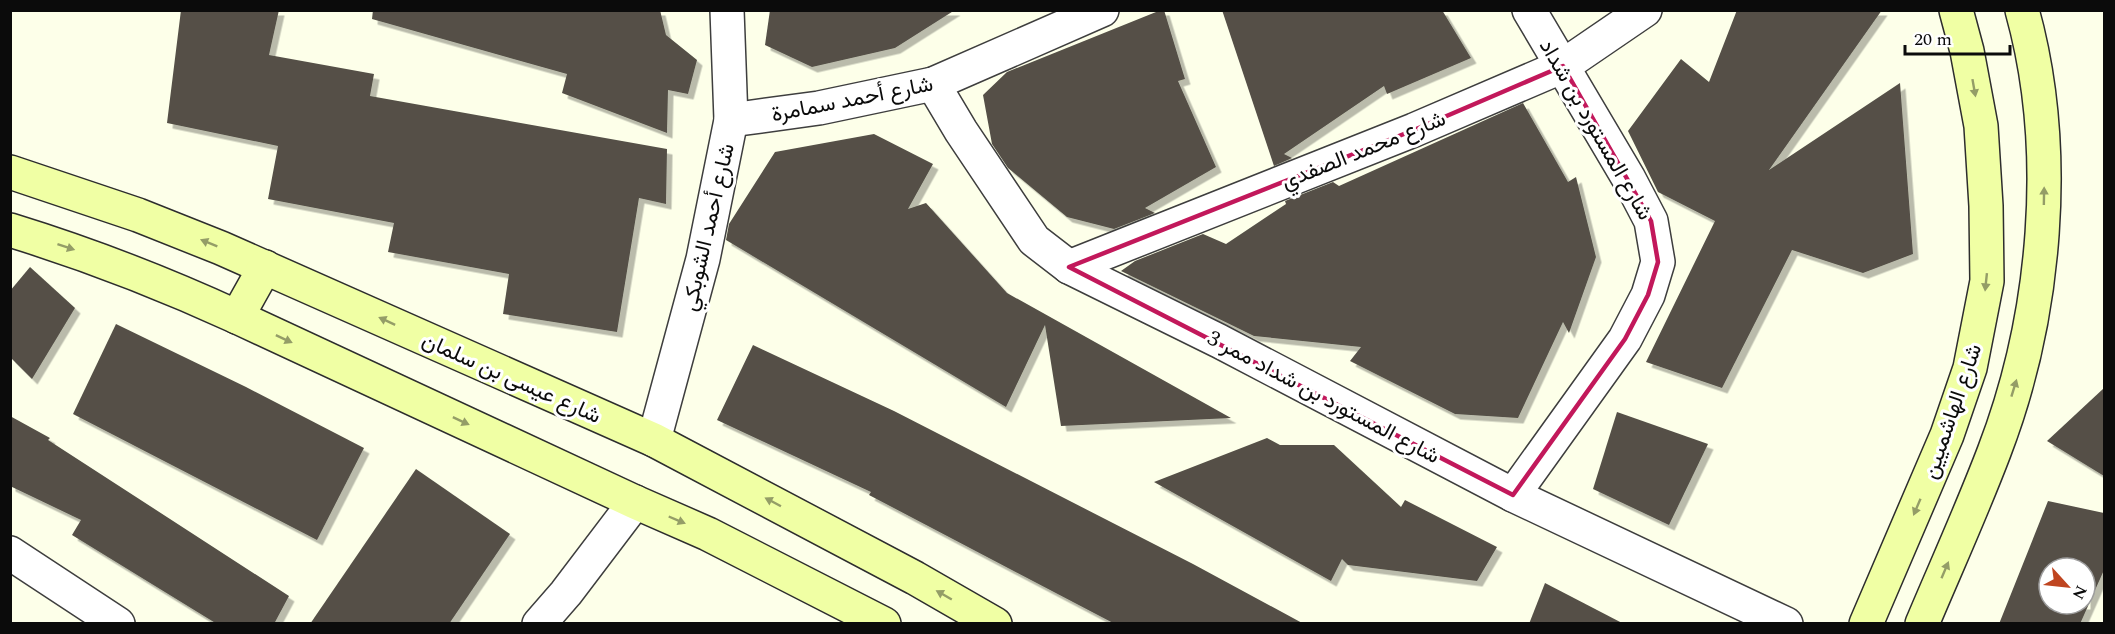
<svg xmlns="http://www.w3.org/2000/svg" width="2115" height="634" font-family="Spectral,Vazirmatn,serif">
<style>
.building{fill:#545047;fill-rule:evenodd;filter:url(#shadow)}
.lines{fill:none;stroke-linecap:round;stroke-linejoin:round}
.street-casing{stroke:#3e3e3e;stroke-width:36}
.secondary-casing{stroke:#2d2d2d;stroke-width:36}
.street{stroke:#fff;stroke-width:33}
.secondary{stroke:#f0ffa4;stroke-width:33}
.oneway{fill:#949d67}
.marked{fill:none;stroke:#c2185b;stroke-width:4.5;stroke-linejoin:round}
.labels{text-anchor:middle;stroke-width:6;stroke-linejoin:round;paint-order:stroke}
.street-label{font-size:22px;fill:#0b0b0b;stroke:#fff}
</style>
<defs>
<filter id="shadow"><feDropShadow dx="5.5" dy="5.5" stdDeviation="0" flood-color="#0004"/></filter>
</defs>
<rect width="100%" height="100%" fill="#fdffe9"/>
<g class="building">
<path d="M181,10H279L269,55L374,74L370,96L667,149L666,204L639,198L617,332L503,314L509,274L388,252L394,223L268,199L278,146L167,123Z"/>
<path d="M373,10H660L666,35L697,60L688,94L668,90L667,133L562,93L567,74L372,19Z"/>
<path d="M770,10H955L895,48L812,67L765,45Z"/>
<path d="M1161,10H1164L1185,79L1178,81L1216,167L1145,208L1155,213L1114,229L1067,217L1008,168L992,144L983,95L1007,72Z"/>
<path d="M1222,10H1442L1471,58L1387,94L1384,86L1284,154L1292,158L1274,166Z"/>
<path d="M1737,10H1882L1769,170L1900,83L1913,254L1863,273L1792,250L1722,388L1646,362L1715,221L1658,192L1628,131L1681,59L1709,82Z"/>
<path d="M1523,103L1568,182L1576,177L1596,257L1569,333L1563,322L1518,418L1455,414L1350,361L1361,347L1254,336L1121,271L1135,261L1203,234L1226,244L1286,204L1285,201L1333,182L1339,186Z"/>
<path d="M874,134L933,164L908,209L926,203L1007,293L1231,418L1061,426L1045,325L1006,407L726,240L729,224L775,152Z"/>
<path d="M30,267L75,308L32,379L10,357V291Z"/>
<path d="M116,324L246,387L364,448L317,540L73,414Z"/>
<path d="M753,345L894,411L1193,564L1304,624H1115L869,495L871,492L717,420Z"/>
<path d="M2104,388V476L2047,441Z"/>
<path d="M1617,412L1708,444L1669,525L1593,489Z"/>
<path d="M10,416L50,438L48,440L289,596L274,624H217L72,535L81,520L10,486Z"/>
<path d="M1267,438L1280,445H1334L1401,507L1405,500L1497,547L1477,581L1348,565L1342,559L1331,581L1154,482Z"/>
<path d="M416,469L510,534L449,624H310Z"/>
<path d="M2048,501L2104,513V570L2080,624H1999ZM2049,568H2085V604H2049Z"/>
<path d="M1545,583L1624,624H1529Z"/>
</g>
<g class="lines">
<defs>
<g id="street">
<path d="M933,84L961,131L1034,240L1069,267L1219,341L1513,495L1786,624"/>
<path d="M731,120L819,108L933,84L1102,10"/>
<path d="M1069,267L1414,130L1563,66L1645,10"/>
<path d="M654,440L703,259L731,120L727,10"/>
<path d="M1513,495L1625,339L1648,295L1658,262L1651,221L1629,179L1529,10"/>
<path d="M10,553L118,624"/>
<path d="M539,624L566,593L635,502"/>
</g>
<g id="secondary">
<path d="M10,172L138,215L221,248L654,440L915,578L995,624"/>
<path d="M10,230C88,254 163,283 237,317L635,502L708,534L884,624"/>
<path d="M237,317L265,267"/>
<path d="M1866,624L1947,435L1970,368L1987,281L1986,206L1981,126L1967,51L1956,10"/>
<path d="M1922,624C1946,567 1972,510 1994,452C2046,317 2061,150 2022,10"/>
</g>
</defs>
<use href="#street" class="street-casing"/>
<use href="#secondary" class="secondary-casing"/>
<use href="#street" class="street"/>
<use href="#secondary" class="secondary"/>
</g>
<defs><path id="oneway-solid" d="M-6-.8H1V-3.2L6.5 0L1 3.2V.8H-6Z" transform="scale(1.5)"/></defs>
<g class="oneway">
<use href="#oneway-solid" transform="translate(1974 88) rotate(80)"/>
<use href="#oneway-solid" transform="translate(2044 196) rotate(-89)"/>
<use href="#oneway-solid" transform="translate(209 243) rotate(-158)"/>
<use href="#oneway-solid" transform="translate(66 247) rotate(18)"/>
<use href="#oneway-solid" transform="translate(1986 282) rotate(96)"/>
<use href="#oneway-solid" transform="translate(387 321) rotate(-155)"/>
<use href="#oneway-solid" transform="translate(284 339) rotate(25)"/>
<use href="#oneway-solid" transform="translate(2014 388) rotate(-73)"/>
<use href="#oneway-solid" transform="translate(461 421) rotate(25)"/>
<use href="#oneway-solid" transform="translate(773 502) rotate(-152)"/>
<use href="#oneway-solid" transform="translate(1917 507) rotate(113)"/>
<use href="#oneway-solid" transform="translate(677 520) rotate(23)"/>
<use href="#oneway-solid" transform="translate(1945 570) rotate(-67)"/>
<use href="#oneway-solid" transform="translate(944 595) rotate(-150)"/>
</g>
<path class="marked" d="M1563,66L1651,221L1658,262L1648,295L1625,339L1513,495L1069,267L1414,130Z"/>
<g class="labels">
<g class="street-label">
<text transform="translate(852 98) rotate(-11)" y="8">شارع أحمد سمامرة</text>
<text transform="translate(1597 129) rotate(60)" y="8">شارع المستورد بن شداد</text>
<text transform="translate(1363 149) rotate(-22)" y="8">شارع محمد الصفدي</text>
<text transform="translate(707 227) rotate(-77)" y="8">شارع أحمد الشوبكي</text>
<text transform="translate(512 377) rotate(24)" y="8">شارع عيسى بن سلمان</text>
<text transform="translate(1324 396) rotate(28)" y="8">شارع المستورد بن شداد ممر 3</text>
<text transform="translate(1951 411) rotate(-71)" y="8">شارع الهاشميين</text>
</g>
</g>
<rect width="2115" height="634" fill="none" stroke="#0b0b0b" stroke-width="24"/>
<g transform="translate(2067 586) rotate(117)"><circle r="28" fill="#ffffff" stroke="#9d9d9d" stroke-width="1.5"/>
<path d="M0-4.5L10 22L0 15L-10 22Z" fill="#bf4520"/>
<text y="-9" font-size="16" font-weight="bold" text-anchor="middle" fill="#0b0b0b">N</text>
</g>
<path d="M1905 45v9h105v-9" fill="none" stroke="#0b0b0b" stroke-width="3"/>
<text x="1914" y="45" font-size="18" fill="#0b0b0b" stroke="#ffffff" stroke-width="4.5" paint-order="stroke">20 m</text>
</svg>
